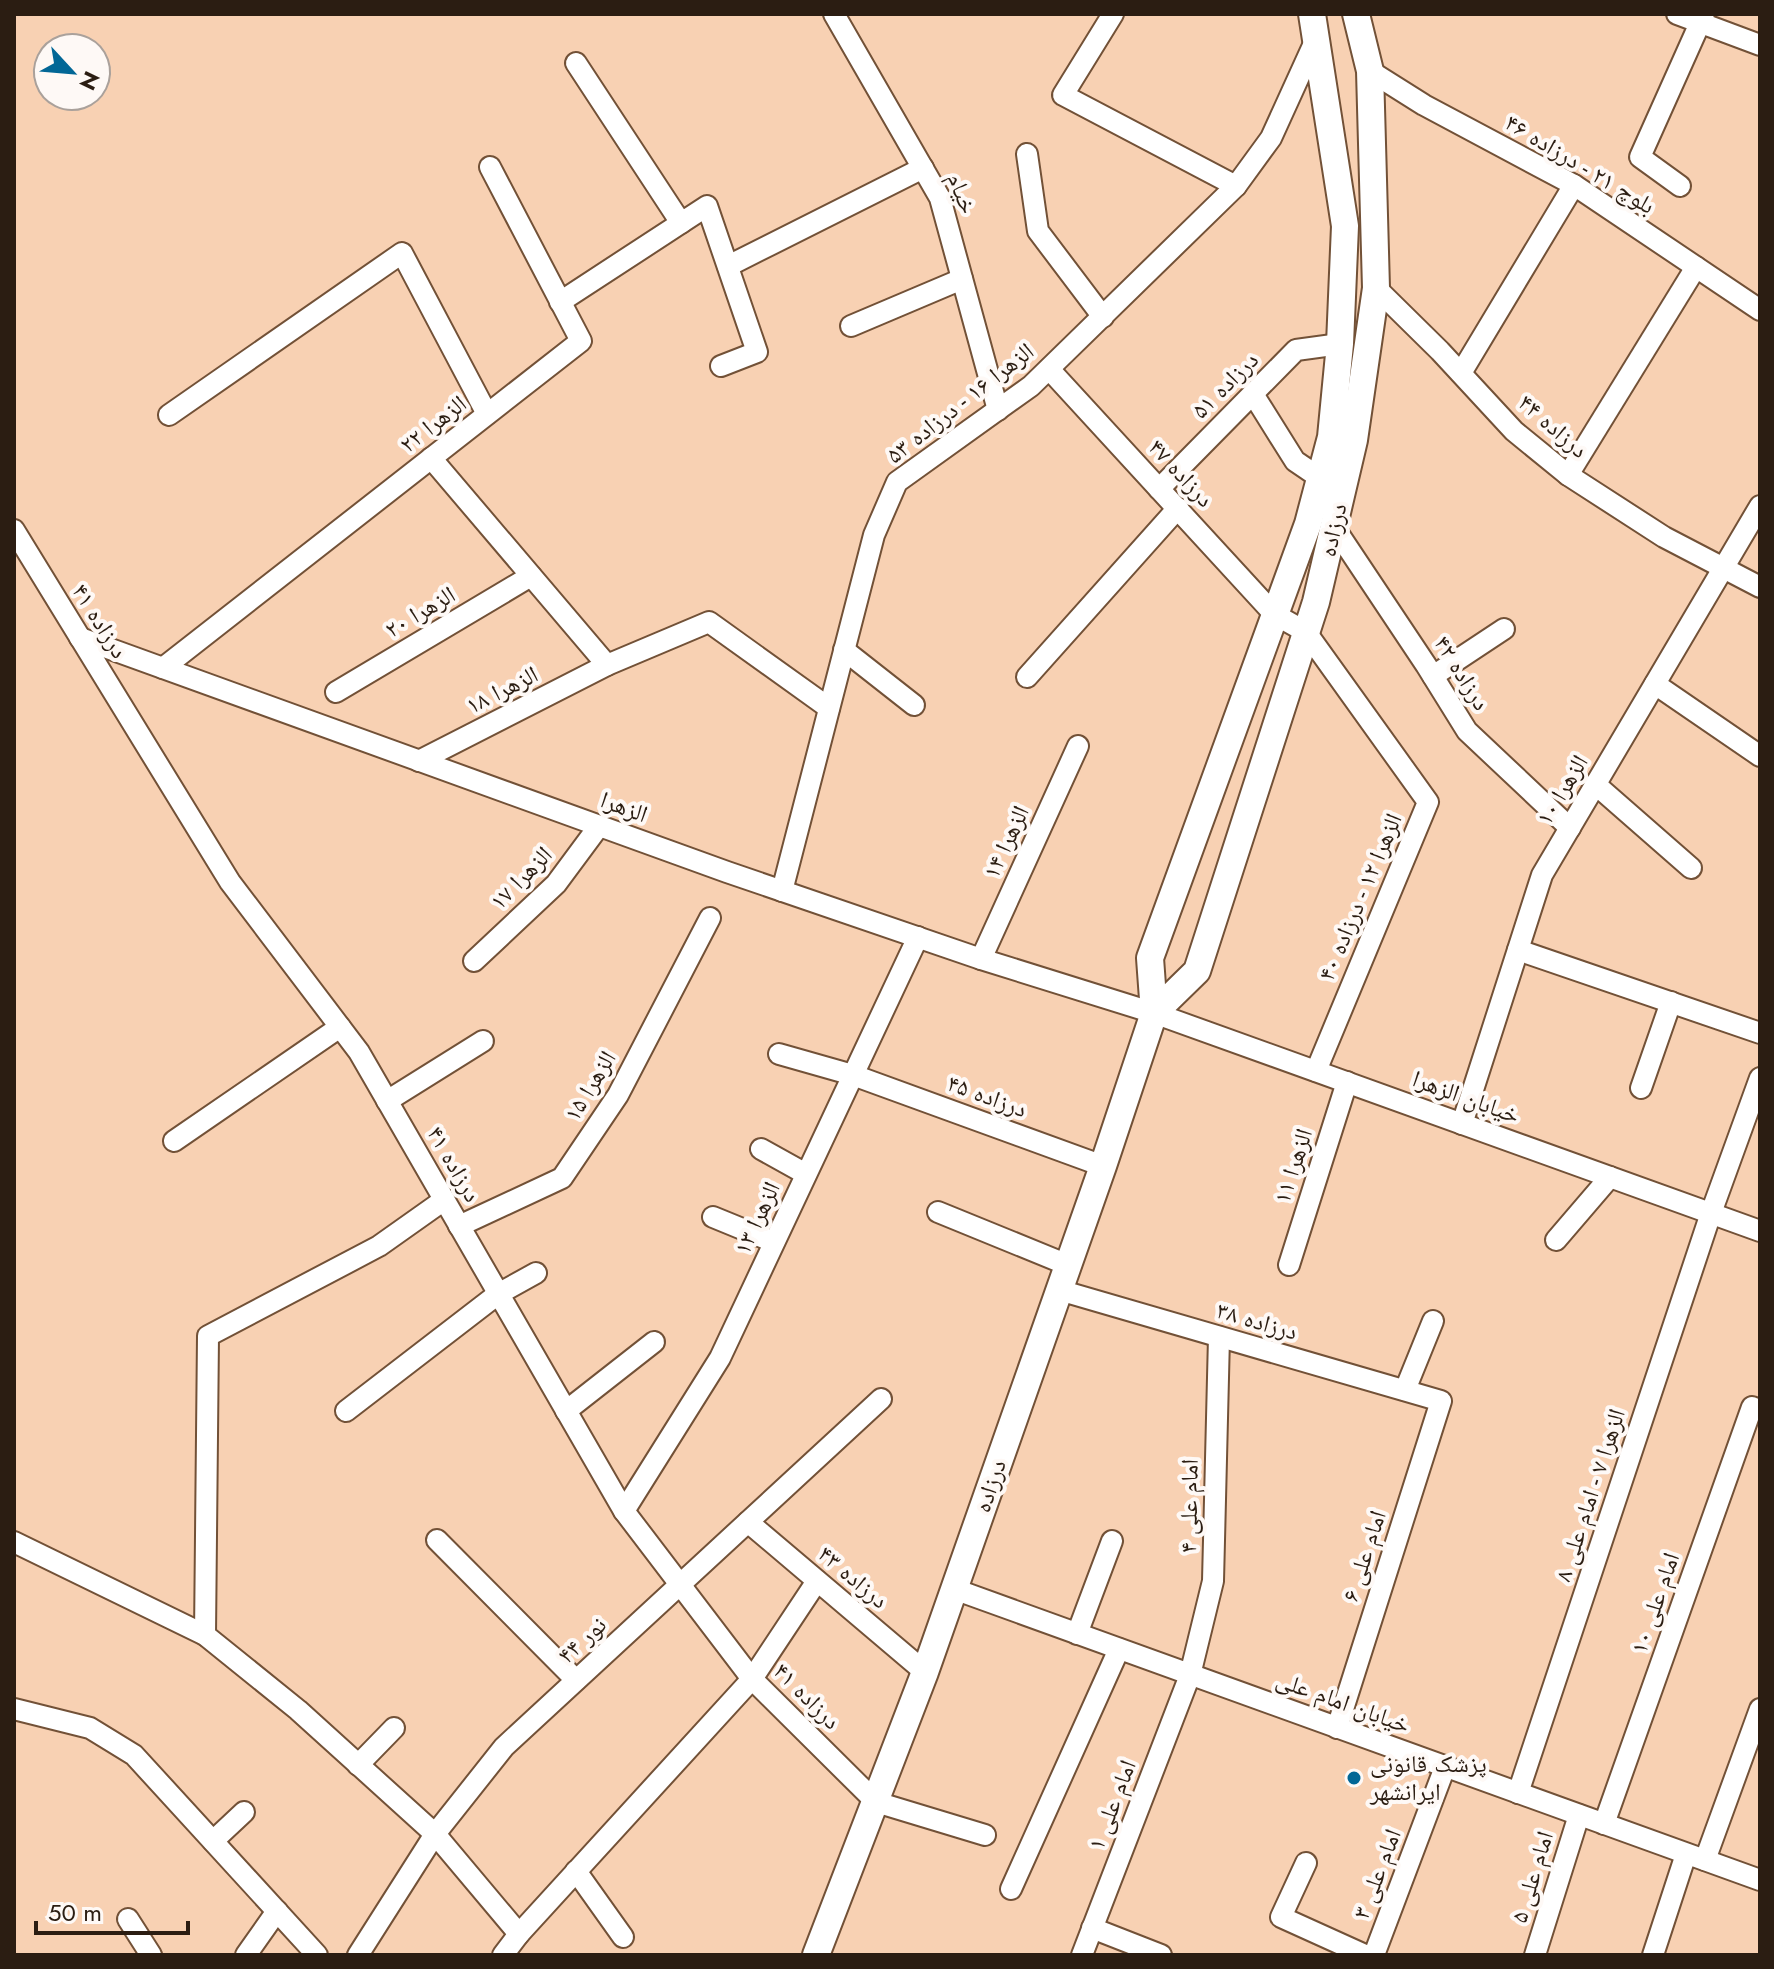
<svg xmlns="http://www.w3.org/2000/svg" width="1774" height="1969" font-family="Jost,'Noto Naskh Arabic',sans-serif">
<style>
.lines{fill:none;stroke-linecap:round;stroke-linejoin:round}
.minor-casing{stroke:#725137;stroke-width:24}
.major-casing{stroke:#725137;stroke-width:30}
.minor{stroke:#fff;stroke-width:20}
.major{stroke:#fff;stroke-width:26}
.poi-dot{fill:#026796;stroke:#fef9f6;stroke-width:3}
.labels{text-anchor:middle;stroke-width:8;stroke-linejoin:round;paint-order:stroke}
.street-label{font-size:24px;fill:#2b1d12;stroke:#fef9f6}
.poi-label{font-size:24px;fill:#2b1d12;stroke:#fef9f6;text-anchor:start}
</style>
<rect width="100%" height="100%" fill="#f8d1b3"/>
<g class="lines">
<defs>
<g id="minor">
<path d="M834,14L940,198L998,410"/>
<path d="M1113,14L1063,95L1236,186"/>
<path d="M1677,14L1760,45"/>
<path d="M576,63L681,223"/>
<path d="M1370,71L1424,105L1574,185L1760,310"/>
<path d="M1027,154L1038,231L1103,317"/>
<path d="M1680,186L1640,157L1704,14"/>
<path d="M728,266L923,168"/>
<path d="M1376,288L1440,351L1514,431L1568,475L1664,537L1760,587"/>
<path d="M560,302L707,206L757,352L721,366"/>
<path d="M851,326L962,279"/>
<path d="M1049,369L1274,614L1306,632L1428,802L1316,1071"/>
<path d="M1461,373L1574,185"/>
<path d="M1253,394L1295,461L1320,478"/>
<path d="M169,415L402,253L487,414"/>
<path d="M431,458L607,665L709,622L829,708"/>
<path d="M1568,475L1696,267"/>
<path d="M1159,489L1296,350L1340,344"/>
<path d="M1334,527L1426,665L1467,731L1570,828"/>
<path d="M14,530L230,882L359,1052L624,1511L752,1679L876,1802L985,1835"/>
<path d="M80,638L727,872L981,959L1154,1013L1760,1231"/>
<path d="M844,650L914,705"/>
<path d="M163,668L581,341L490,167"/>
<path d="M1433,676L1504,629"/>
<path d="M1027,677L1178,508"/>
<path d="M1655,684L1760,756"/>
<path d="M336,692L531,576"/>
<path d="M419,761L607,665"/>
<path d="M1595,784L1691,868"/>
<path d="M782,891L874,535L897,482L1031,386L1236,186L1271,138L1317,37"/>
<path d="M1518,950L1760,1033"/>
<path d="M981,959L1078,746"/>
<path d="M474,961L556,884L599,826"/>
<path d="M779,1054L853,1075L1103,1166"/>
<path d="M1641,1088L1671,1002"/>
<path d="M387,1101L483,1041"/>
<path d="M1462,1124L1542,875L1760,506"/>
<path d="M174,1141L340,1027"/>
<path d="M761,1149L806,1174"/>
<path d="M938,1212L1068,1265"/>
<path d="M713,1217L774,1242"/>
<path d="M459,1226L562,1178L618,1095L710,918"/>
<path d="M1556,1240L1610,1177"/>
<path d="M1289,1265L1347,1082"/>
<path d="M1059,1290L1441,1401L1337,1728"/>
<path d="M1405,1390L1433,1321"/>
<path d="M346,1411L498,1294L536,1273"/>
<path d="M566,1411L654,1342"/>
<path d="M624,1511L720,1358L918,937"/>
<path d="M748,1522L925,1672"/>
<path d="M437,1540L576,1680"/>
<path d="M14,1542L205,1635L298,1710L435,1834L519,1934"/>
<path d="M954,1589L1760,1880"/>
<path d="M1077,1634L1112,1541"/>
<path d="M205,1635L208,1336L379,1246L444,1200"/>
<path d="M14,1709L90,1728L134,1755L317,1955"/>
<path d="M358,1765L394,1728"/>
<path d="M1518,1793L1711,1213L1760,1078"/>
<path d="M1604,1824L1752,1407L1760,1410"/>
<path d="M213,1841L244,1812"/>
<path d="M1705,1860L1760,1709"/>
<path d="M1306,1863L1281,1917L1365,1955"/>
<path d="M576,1871L623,1937"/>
<path d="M1011,1889L1119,1649"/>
<path d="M128,1919L151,1955"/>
<path d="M1092,1928L1161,1955"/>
<path d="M246,1955L277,1911"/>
<path d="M358,1955L435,1834L504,1747L881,1399"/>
<path d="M503,1955L519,1934L752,1679L817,1581"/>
<path d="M1082,1955L1190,1675L1213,1581L1219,1337"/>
<path d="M1374,1955L1445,1767"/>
<path d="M1535,1955L1579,1815"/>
<path d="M1653,1955L1686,1854"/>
</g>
<g id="major">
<path d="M1154,1013L1197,971L1316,602L1354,440L1376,288L1370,71L1356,14"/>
<path d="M816,1955L925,1672L1103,1166L1154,1013L1150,958L1308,524L1331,437L1340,344L1345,226L1312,14"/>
</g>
</defs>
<use href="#minor" class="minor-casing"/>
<use href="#major" class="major-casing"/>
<use href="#minor" class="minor"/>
<use href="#major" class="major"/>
</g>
<circle class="poi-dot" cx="1354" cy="1778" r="8"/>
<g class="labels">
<g class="street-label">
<text transform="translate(1580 164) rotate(31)" y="8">بلوچ ۲۱ - درزاده ۴۶</text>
<text transform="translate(962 193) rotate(68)" y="8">خیام</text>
<text transform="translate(1225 385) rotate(-45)" y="8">درزاده ۵۱</text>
<text transform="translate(960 403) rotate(-38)" y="8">الزهرا ۱۶ - درزاده ۵۳</text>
<text transform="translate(433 424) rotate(-38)" y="8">الزهرا ۲۲</text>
<text transform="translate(1553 426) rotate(41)" y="8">درزاده ۴۴</text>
<text transform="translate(1181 473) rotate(47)" y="8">درزاده ۴۷</text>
<text transform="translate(1333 530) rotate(-77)" y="8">درزاده</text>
<text transform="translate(420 612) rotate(-31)" y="8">الزهرا ۲۰</text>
<text transform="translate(100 621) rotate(58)" y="8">درزاده ۴۱</text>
<text transform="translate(1462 673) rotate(58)" y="8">درزاده ۴۲</text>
<text transform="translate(502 690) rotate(-27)" y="8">الزهرا ۱۸</text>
<text transform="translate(1562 790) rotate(-59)" y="8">الزهرا ۱۰</text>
<text transform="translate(624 807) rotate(20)" y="8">الزهرا</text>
<text transform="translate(1006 842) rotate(-65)" y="8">الزهرا ۱۴</text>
<text transform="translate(521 878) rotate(-46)" y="8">الزهرا ۱۷</text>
<text transform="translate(1360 897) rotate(-67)" y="8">الزهرا ۱۲ - درزاده ۴۰</text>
<text transform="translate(590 1086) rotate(-59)" y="8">الزهرا ۱۵</text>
<text transform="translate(987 1096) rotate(20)" y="8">درزاده ۴۵</text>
<text transform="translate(1466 1097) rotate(20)" y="8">خیابان الزهرا</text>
<text transform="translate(454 1164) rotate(60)" y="8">درزاده ۴۱</text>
<text transform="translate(1293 1166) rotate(-72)" y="8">الزهرا ۱۱</text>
<text transform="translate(757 1218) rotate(-65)" y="8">الزهرا ۱۳</text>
<text transform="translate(1257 1321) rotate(16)" y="8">درزاده ۳۸</text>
<text transform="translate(990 1486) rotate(-71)" y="8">درزاده</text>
<text transform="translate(1590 1495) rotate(-72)" y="8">الزهرا ۷ - امام علی ۸</text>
<text transform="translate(1189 1506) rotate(-89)" y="8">امام علی ۴</text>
<text transform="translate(1364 1556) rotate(-72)" y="8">امام علی ۶</text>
<text transform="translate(853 1577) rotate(40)" y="8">درزاده ۴۳</text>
<text transform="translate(1655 1603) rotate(-71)" y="8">امام علی ۱۰</text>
<text transform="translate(582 1640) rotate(-43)" y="8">نور ۴۴</text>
<text transform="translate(807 1696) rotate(45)" y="8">درزاده ۴۱</text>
<text transform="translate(1343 1702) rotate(20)" y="8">خیابان امام علی</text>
<text transform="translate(1112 1805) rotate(-69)" y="8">امام علی ۱</text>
<text transform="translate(1377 1874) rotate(-69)" y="8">امام علی ۳</text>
<text transform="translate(1532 1877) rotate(-73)" y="8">امام علی ۵</text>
</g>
<g class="poi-label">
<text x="1370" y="1772">پزشک قانونی<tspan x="1370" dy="28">ایرانشهر</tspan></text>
</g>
</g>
<rect width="1774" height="1969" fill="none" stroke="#2b1d12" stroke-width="32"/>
<g transform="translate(72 72) rotate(116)"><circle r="38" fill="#fef9f6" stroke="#aaa19b" stroke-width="2"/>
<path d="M0-6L14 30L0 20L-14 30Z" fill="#026796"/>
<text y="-12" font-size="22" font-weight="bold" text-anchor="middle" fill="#2b1d12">N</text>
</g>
<path d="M36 1921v12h152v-12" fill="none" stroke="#2b1d12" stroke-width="4"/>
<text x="48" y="1921" font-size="24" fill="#2b1d12" stroke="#fef9f6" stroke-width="6" paint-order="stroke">50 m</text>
</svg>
